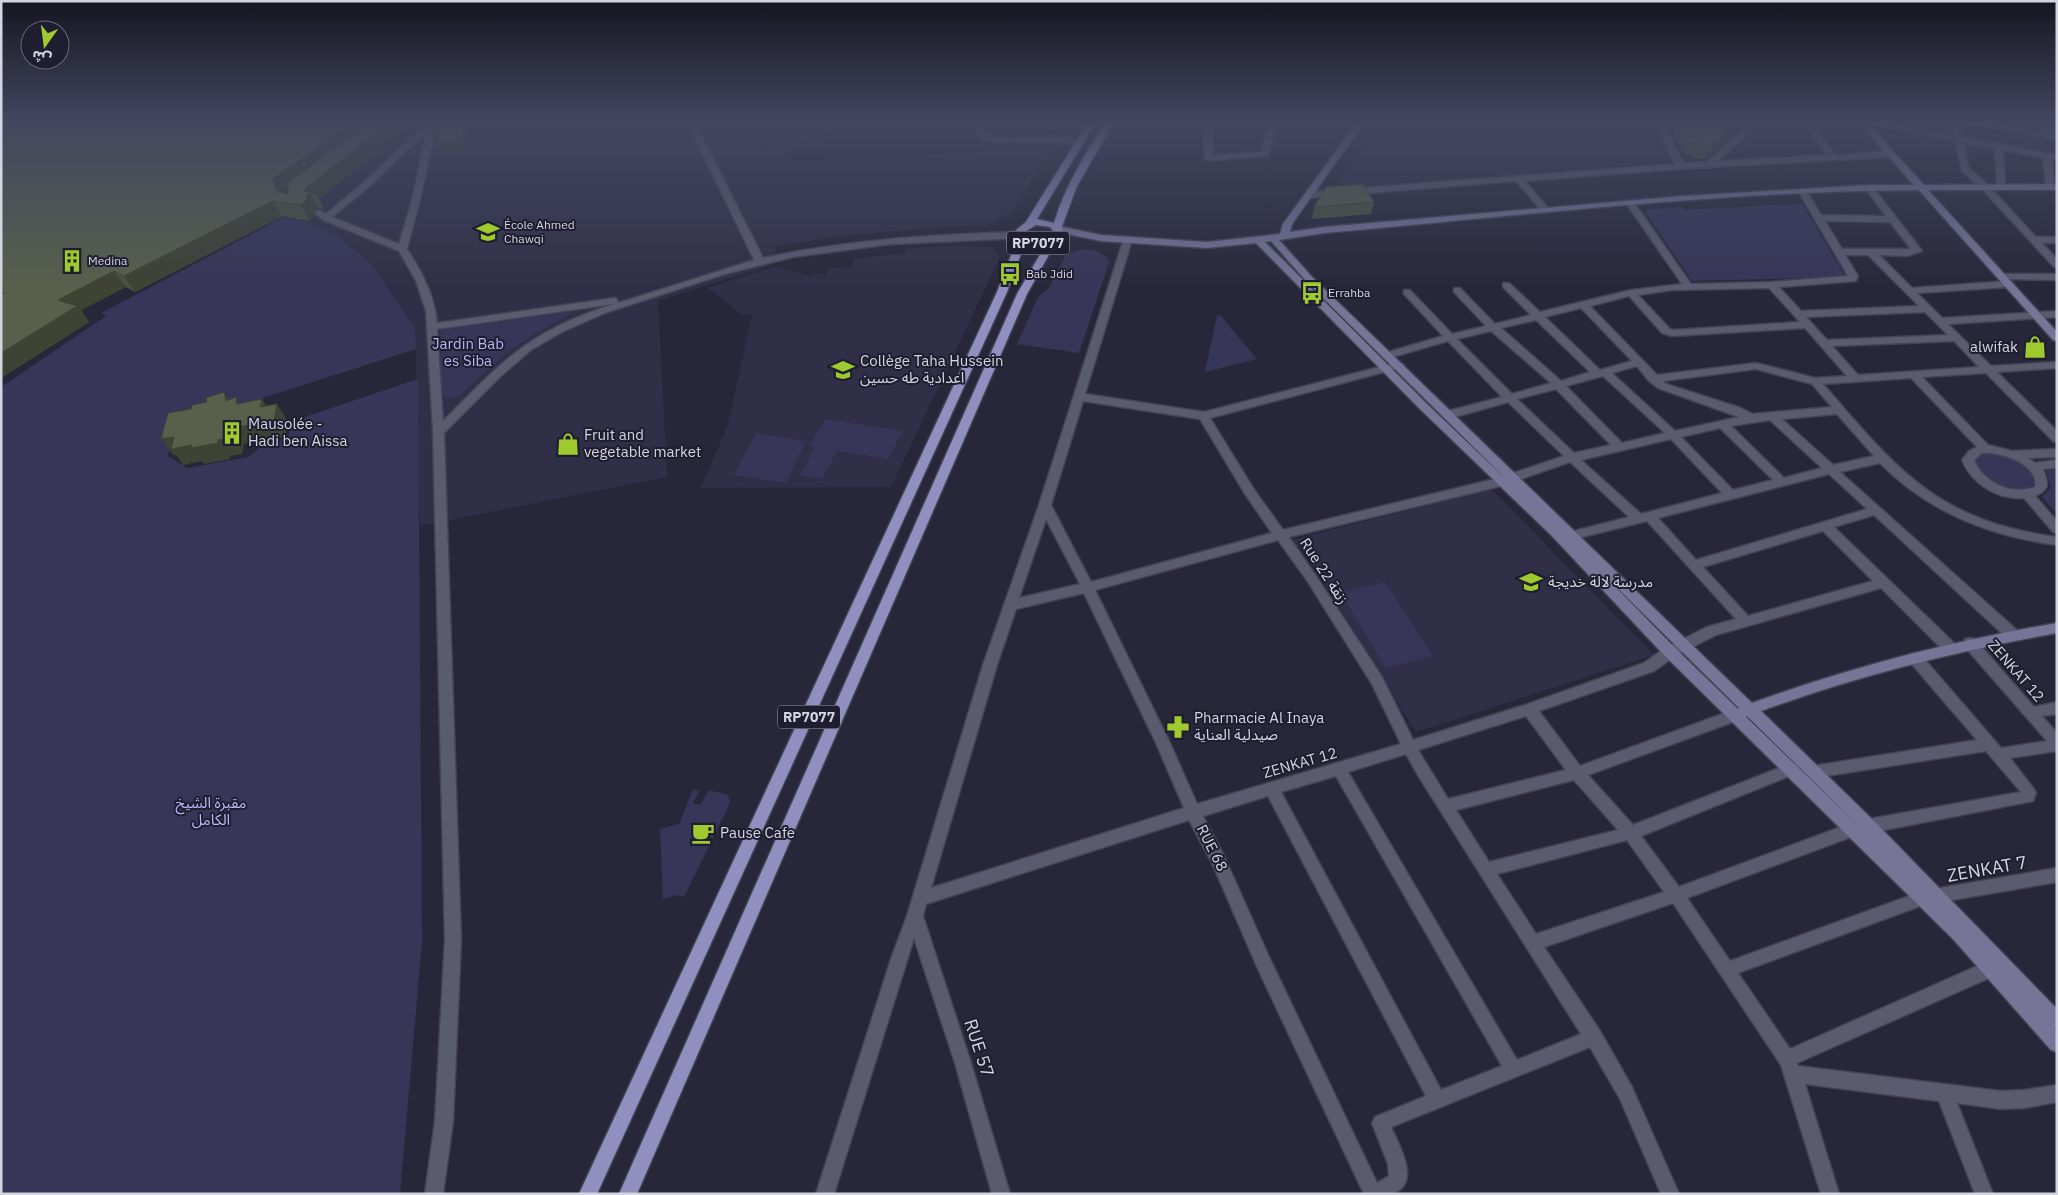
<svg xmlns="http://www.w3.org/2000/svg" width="2058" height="1195" font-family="'IBM Plex Sans','Noto Sans Arabic',sans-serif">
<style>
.built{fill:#312f48}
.green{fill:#373558}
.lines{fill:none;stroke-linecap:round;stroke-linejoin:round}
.street-casing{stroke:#444353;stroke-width:3}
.secondary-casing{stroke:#444353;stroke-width:3}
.primary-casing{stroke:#444353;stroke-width:3}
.street{fill:#5b5b70;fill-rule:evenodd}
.secondary{fill:#767598;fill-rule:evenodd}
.primary{fill:#918fc0;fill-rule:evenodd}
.wall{fill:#4c5340;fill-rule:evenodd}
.shaded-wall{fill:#3e4334}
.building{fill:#58604b;stroke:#3e4334}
.labels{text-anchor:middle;stroke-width:4;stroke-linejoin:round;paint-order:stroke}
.far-poi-label{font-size:12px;fill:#d5d5e2;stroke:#1f1e30;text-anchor:start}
.shield{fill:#1f1e30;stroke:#9e9ead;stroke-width:1}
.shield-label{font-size:14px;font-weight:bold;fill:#d5d5e2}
.park-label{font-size:15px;fill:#b9b6f9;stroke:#1f1e30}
.poi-label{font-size:15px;fill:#d5d5e2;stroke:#1f1e30;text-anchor:start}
.street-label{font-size:15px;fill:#d5d5e2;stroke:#1f1e30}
.near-street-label{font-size:18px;fill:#d5d5e2;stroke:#1f1e30}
</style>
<rect width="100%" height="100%" fill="#28273a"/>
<g class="built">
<path d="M372,122H719L792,135L789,162L1052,148L1012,212L991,224L855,234L776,246L773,264L658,301L667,477L420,526L415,329L269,226L244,216Z"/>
<path d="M1379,122H1651L1672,162L1355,188L1338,182Z"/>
<path d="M955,246L988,247L992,248L1000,257L891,487L701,488L728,425L752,314L742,315L708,288L774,267L812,276L813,273L826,274L830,268L852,267L854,259L906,253L905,249Z"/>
<path d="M1491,489L1654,655L1416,732L1301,546L1297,547L1292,540Z"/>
</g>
<g class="green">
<path d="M714,122H846L815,140L786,151L789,138L715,135Z"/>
<path d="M1802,204L1846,277L1692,281L1645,212L1649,209L1681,207L1684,210Z"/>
<path d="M283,218L304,221L338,237L370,262L415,329L416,349L175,426L168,456L187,468L248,457L266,443L287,439L293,421L418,379L422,942L400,1194H1V387L106,316L101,313Z"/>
<path d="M1084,249C1094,250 1105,252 1109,262L1079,353L1017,344L1038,297L1049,288L1065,256L1070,252Z"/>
<path d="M570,312L571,314L528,338L506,353L459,396L447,399L441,395V330Z"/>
<path d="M1217,315L1221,316L1257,359L1205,372Z"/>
<path d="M825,419L902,431L889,459L837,451L822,479L800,475L815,447L810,446Z"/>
<path d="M756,433L806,441L786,483L734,475Z"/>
<path d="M1986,452C2004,453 2025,460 2035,477L2033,486C2019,495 1992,488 1981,475C1978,471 1976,465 1973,461L1980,454Z"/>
<path d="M2057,469V514L2042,497L2051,487L2046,471Z"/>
<path d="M1385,582L1433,656L1386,668L1340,592Z"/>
<path d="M693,789L699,791L693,803L700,805L709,790L728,795L730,803L684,897L677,895L663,899L660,829L679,824Z"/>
</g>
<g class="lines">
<defs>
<g id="street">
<path d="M428,122H437L420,200L407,249C422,272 435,296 437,323L614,298L617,299L618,303L754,260L687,122H695L763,258C848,240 934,234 1021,232L1026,235L1021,238L891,244L793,257L725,274L605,313L562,332L531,350L501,376L444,433L461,940L453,1121L443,1194H425L435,1121L445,940L433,432L426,311L416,281L399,251L323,220L315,213L319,210L326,214L364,182ZM426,133L412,200L399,244L332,217L370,186ZM614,304C579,315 544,330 515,353C489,373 466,398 443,421L437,329Z"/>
<path d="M976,122H984V130C1006,150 1060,126 1083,143L1079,145L1061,142H994L985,140L977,133Z"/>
<path d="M1205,122H1213L1212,155L1261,152L1269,122H1277L1268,156L1208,161L1204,158Z"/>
<path d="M1655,122H1663L1683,163L1707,162L1752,122H1761L1718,161L1827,155L1803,122H1811L1835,155L1889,151L1893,154L1889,157L1680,169L1525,181L1549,209L1545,212L1542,211L1516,181L1308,198L1304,195L1308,192L1675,164Z"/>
<path d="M1864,122H1880L1954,136L1953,122H1961L1962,137L2057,155V160L2052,159L2054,186L2050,189L2046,186L2043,158L2003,150L2005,186L2001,189L1997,186L1995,149L1963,143L1969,168L1987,184L2036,237H2057V243H2042L2057,259V268L2054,267L1981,188L1962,171L1955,141L1868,124Z"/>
<path d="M1967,122H1983L2048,134L2036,122H2045L2057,133V140L1971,124Z"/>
<path d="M1869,185L1872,186L1922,251L1907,256L1879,255L1912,288L2009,281L2014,284L2009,287L1917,293L1942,318L2057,311V317L1948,324L1991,366L2057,362V368L1997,372L2057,431V442L2053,441L1986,373L1922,377L1988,445L2012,451L2057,449V457L2028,458L2035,463L2057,460V468L2043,469C2048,483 2051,489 2035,496L2057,521V533L2053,532L2024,498C1997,500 1972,484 1962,460L1969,451L1977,447L1911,378L1823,384C1897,469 1936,521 2057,537V545C1989,536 1928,512 1880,463L1840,472L2018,631L2019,635L2018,639H2008L1874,515L1834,527L1955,644L1956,648L1955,652L1950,653L1945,652L1881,588L1716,635L1675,656L1654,671L1539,711L1580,766L1736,709L1741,711L1743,715L1741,719L1588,775L1633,825L1787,765L1792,763L1797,765L1799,769L1797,773L1641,836L1679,887L1854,822L1859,824L1861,829L1859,834L1687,898L1730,961L1923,891L2057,868V882L1923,905L1738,973L1790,1049L1984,963L1990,961L1996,963L1998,969L1996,975L1797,1063L1798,1066L2001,1091L2024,1090L2057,1085V1102L2024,1108L2001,1109L1957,1103L1993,1194H1975L1939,1101L1805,1084L1839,1194H1821L1781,1065L1673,903L1544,947L1600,1031L1632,1087L1679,1194H1661L1620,1099L1590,1047L1391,1127C1399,1145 1421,1182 1394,1193C1387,1195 1372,1194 1364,1194L1258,969L1212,863L1189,820L926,904L923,916L971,1063L1010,1194H992L955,1063L914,938L834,1194H816L891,959L907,916L983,665L1039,505L1124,238H1130L1132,240L1085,394L1204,412L1399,362L1404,365L1403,367L1210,418L1253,488L1283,530L1499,478L1564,456L1508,402L1448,419L1444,418L1443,415L1444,412L1502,397L1448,341L1389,358L1385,357L1384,355L1385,353L1443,336L1404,294V290H1410L1452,334L1486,326L1454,292V288H1460L1495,324L1531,315L1503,287V283H1509L1540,312L1631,290L1682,284L1626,203L1630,200L1633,201L1691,284L1772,282L1848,276L1799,192L1806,190L1821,215L1886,216L1865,188ZM1825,221L1890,222L1911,249H1842ZM1845,255H1868L1919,306L1801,311L1779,287L1856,281L1858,276ZM1769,288L1800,322L1673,330L1670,329L1638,295L1672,290ZM1629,296L1662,333L1672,336L1805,328L1847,376L1815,378L1756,363L1657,375L1590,306ZM1581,308L1632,361L1600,370L1545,317ZM1925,312L1948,335L1827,340L1806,317ZM1536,320L1590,372L1561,381L1501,328ZM1491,331L1551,383L1512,394L1457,339ZM1954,341L1979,367L1858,375L1832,346ZM1637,366L1649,381L1658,388L1739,417L1675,431L1612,373ZM1756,369L1812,384L1832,407L1752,414L1741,408L1666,384L1663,381ZM1603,376L1665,433L1622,443L1566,386ZM1556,389L1611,445L1574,453L1517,399ZM1083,401L1200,419L1245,494L1272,533L1091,582L1051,505ZM1837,414L1874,456L1833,465L1782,419ZM1770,420L1822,468L1784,478L1731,426ZM1720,428L1773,480L1733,490L1681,437ZM1671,439L1722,493L1641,514L1581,460ZM1982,453C2000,452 2039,463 2035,487C2011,496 1983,482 1974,460ZM1570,462L1629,517L1570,532L1568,535L1570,538L1574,539L1647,521L1736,619L1707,627L1665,648L1644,663L1528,704L1413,740L1382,677L1316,576L1289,537L1501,486ZM1829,474L1867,509L1696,560L1658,518ZM1046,519L1080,584L1019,598ZM1823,531L1873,581L1748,616L1703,567ZM1278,540L1308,582L1372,684L1401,744L1197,804L1170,743L1095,590ZM1084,593L1156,743L1184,808L931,888L997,665L1016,609ZM1526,716L1566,770L1448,799L1418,750ZM1406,754L1419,777L1581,1034L1517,1060L1348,772ZM1336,776L1502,1066L1441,1090L1281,792ZM1574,780L1618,830L1489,862L1456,810ZM1268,796L1426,1096L1375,1117L1372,1123L1388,1164L1389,1176L1377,1183L1270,959L1223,854L1203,816ZM1627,840L1664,892L1536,934L1497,874Z"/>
<path d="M2002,274H2057V280L1999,279L1997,277Z"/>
<path d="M1970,638L1975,639L2034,707L2057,702V714L2042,716L2057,733V751L2010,758L2034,789L2036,793L2033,801L1869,833L1864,831L1862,826L1864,821L1869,819L2021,792L1986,751L1813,778L1808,776L1806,772L1808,768L1813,766L1977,740L1910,662L1908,658L1910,654L1915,653L1920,654L2001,748L2047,741L1965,647L1964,643L1965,639Z"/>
</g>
<path id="secondary" d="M1357,122H1365L1292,224L1290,232L1324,227L1683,196L1869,185H1914L1858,122H1866L1924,185L2057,184V190H1928L2057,332V341L2053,340L1919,190C1722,191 1520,216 1324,233L1279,240L1313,278L1752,703C1851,667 1953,641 2057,623V633C1956,651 1857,676 1761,711L1874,821L2057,1009V1029L2054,1028L2057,1031V1052L2051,1050L1953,939L1665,656L1552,536L1419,408L1256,243L1207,248L1101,241L1058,232L1053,229L1058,226L1101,235L1207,242L1280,234L1283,224ZM1271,241L1307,282L1512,485L1427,404L1265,242ZM1595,566L1739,708L1738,709L1675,648ZM1747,716L1864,831L1865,832L1746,717Z"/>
<path id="primary" d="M1088,122H1096L1037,219L1054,223C1065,186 1085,154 1106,122H1114L1077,186L1061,229L1064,232L1063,237L1056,242L1027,294L637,1194H619L1017,294L1045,246L1025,243L1007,292L597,1194H579L997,292L1018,237L1016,230L1026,222ZM1036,225L1050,227L1054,232V236L1039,241L1028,237L1026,231Z"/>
</defs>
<use href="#street" class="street-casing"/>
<use href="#secondary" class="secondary-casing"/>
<use href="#primary" class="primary-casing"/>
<use href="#street" class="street"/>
<use href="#secondary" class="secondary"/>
<use href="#primary" class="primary"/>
</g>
<g class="wall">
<path d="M1,122H414L319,199L324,209L318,208L314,212L315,216L309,221L282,216L135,292L126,287L81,310L89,322L1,378ZM288,190V194L284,193Z"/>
<path d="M1678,122H1691L1721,145L1704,159H1694L1692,155L1684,154L1673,133Z"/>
<path d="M1374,202L1371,214L1312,219L1314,207Z"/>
</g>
<g class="shaded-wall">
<path d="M356,122H384L283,193L277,191L273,182L274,178Z"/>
<path d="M389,122H414L319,199L316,193H310L318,208L314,212L315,216L309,221L301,205L306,188Z"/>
<path d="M464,122H469L470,125L465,151L442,153L437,142Z"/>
<path d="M1726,133L1721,145L1704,159L1710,147Z"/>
<path d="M273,201L282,216L135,292L124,276Z"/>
<path d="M114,271L126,287L81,310L89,322L1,378V353L58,300Z"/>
<path d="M224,392L235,408L226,401Z"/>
<path d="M262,399L272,415L277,404L287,420L285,437L244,444L242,454L230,456V459L204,464L202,461L183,465L176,455H173L161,439L233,428L260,407Z"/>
</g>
<g class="building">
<path d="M1,122H356L274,178L273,182L277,191L288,194V182L372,122H389L306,188H308L304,191L316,193H310L306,196L307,200L301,205L273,201L124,276L114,271L58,300L77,306L1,353V295L4,293L1,292Z"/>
<path d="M440,122H464L461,140L437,142Z"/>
<path d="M1678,122L1714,123L1718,129H1726V133L1710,147H1699L1697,143H1689Z"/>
<path d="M1363,184L1374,202L1314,207L1326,187Z"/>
<path d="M224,392L226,401L236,397L237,404L262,399L260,407L277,404L274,421L233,428L231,438L218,440V443L191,448L192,445L171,449L174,437L161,439L168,413L191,409L192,405L207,402L206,398Z"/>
</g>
<linearGradient id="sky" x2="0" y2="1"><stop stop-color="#161520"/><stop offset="0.42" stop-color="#424760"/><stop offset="1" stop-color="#424760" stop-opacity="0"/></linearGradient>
<rect width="2058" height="289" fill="url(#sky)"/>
<defs>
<symbol id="school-bare" viewBox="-9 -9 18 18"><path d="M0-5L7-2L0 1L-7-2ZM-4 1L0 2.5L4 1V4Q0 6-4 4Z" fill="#9eca2f" stroke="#1f1e30" stroke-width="2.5" paint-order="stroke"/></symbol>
<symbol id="building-bare" viewBox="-9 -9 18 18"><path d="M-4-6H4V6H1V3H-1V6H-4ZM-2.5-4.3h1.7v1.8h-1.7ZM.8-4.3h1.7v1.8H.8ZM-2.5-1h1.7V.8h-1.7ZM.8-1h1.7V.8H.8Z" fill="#9eca2f" stroke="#1f1e30" stroke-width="2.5" paint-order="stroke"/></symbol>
<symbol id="bus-bare" viewBox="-9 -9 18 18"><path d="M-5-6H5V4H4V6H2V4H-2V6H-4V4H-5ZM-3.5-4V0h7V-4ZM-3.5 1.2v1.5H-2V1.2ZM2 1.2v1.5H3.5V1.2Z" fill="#9eca2f" stroke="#1f1e30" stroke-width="2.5" paint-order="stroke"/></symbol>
<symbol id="shop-bare" viewBox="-9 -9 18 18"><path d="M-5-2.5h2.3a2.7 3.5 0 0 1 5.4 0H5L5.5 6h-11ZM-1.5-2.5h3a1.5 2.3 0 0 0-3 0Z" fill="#9eca2f" stroke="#1f1e30" stroke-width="2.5" paint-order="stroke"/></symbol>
<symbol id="pharmacy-bare" viewBox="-9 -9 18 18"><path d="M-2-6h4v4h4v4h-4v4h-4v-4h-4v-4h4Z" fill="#9eca2f" stroke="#1f1e30" stroke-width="2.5" paint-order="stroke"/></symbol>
<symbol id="cafe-bare" viewBox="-9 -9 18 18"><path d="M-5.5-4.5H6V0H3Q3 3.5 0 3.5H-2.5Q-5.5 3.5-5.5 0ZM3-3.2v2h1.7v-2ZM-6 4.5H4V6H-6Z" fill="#9eca2f" stroke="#1f1e30" stroke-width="2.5" paint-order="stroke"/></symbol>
</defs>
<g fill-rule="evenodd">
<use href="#school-bare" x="472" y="216" width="32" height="32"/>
<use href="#building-bare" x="56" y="245" width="32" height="32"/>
<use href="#bus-bare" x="994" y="258" width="32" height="32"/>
<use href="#bus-bare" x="1296" y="277" width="32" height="32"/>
<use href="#shop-bare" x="2019" y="331" width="32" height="32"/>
<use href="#school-bare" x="827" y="354" width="32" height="32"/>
<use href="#building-bare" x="216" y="417" width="32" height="32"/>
<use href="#shop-bare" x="552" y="428" width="32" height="32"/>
<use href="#school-bare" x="1515" y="566" width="32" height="32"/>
<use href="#pharmacy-bare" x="1162" y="711" width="32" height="32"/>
<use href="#cafe-bare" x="687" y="817" width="32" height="32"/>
</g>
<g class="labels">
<g class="far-poi-label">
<text x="504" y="229">École Ahmed<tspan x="504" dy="14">Chawqi</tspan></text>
<text x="88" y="265">Medina</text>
<text x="1026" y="278">Bab Jdid</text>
<text x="1328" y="297">Errahba</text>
</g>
<g class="shield">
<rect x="1007" y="231.5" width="62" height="23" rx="4"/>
<rect x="778" y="705.5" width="62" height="23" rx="4"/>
</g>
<g class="shield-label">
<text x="1038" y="248">RP7077</text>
<text x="809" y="722">RP7077</text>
</g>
<g class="park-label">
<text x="468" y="349">Jardin Bab<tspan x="468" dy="17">es Siba</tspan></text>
<text x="211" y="808">مقبرة الشيخ<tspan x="211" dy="17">الكامل</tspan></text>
</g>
<g class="poi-label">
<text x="2018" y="352" text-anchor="end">alwifak</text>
<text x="860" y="366">Collège Taha Hussein<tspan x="860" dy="17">اعدادية طه حسين</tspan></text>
<text x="248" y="429">Mausolée -<tspan x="248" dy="17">Hadi ben Aissa</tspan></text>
<text x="584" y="440">Fruit and<tspan x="584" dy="17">vegetable market</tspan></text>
<text x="1548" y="587">مدرسة لالة خديجة</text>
<text x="1194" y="723">Pharmacie Al Inaya<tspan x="1194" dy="17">صيدلية العناية</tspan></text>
<text x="720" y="838">Pause Cafe</text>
</g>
<g class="street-label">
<text transform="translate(1324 571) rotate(57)" y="5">Rue 22 زنقة</text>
<text transform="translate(2016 671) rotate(49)" y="5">ZENKAT 12</text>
<text transform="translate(1300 763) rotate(-16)" y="5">ZENKAT 12</text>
<text transform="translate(1212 848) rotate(63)" y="5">RUE 68</text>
</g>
<g class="near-street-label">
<text transform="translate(1987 869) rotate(-10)" y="6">ZENKAT 7</text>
<text transform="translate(979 1048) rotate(72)" y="6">RUE 57</text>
</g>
</g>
<rect width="2058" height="1195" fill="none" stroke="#d5d5e2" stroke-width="5"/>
<g transform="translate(45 45) rotate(194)"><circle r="24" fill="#1f1e30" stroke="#686777"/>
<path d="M0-4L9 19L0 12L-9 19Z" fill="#9eca2f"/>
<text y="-8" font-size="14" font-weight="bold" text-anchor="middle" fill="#d5d5e2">ش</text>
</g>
</svg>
